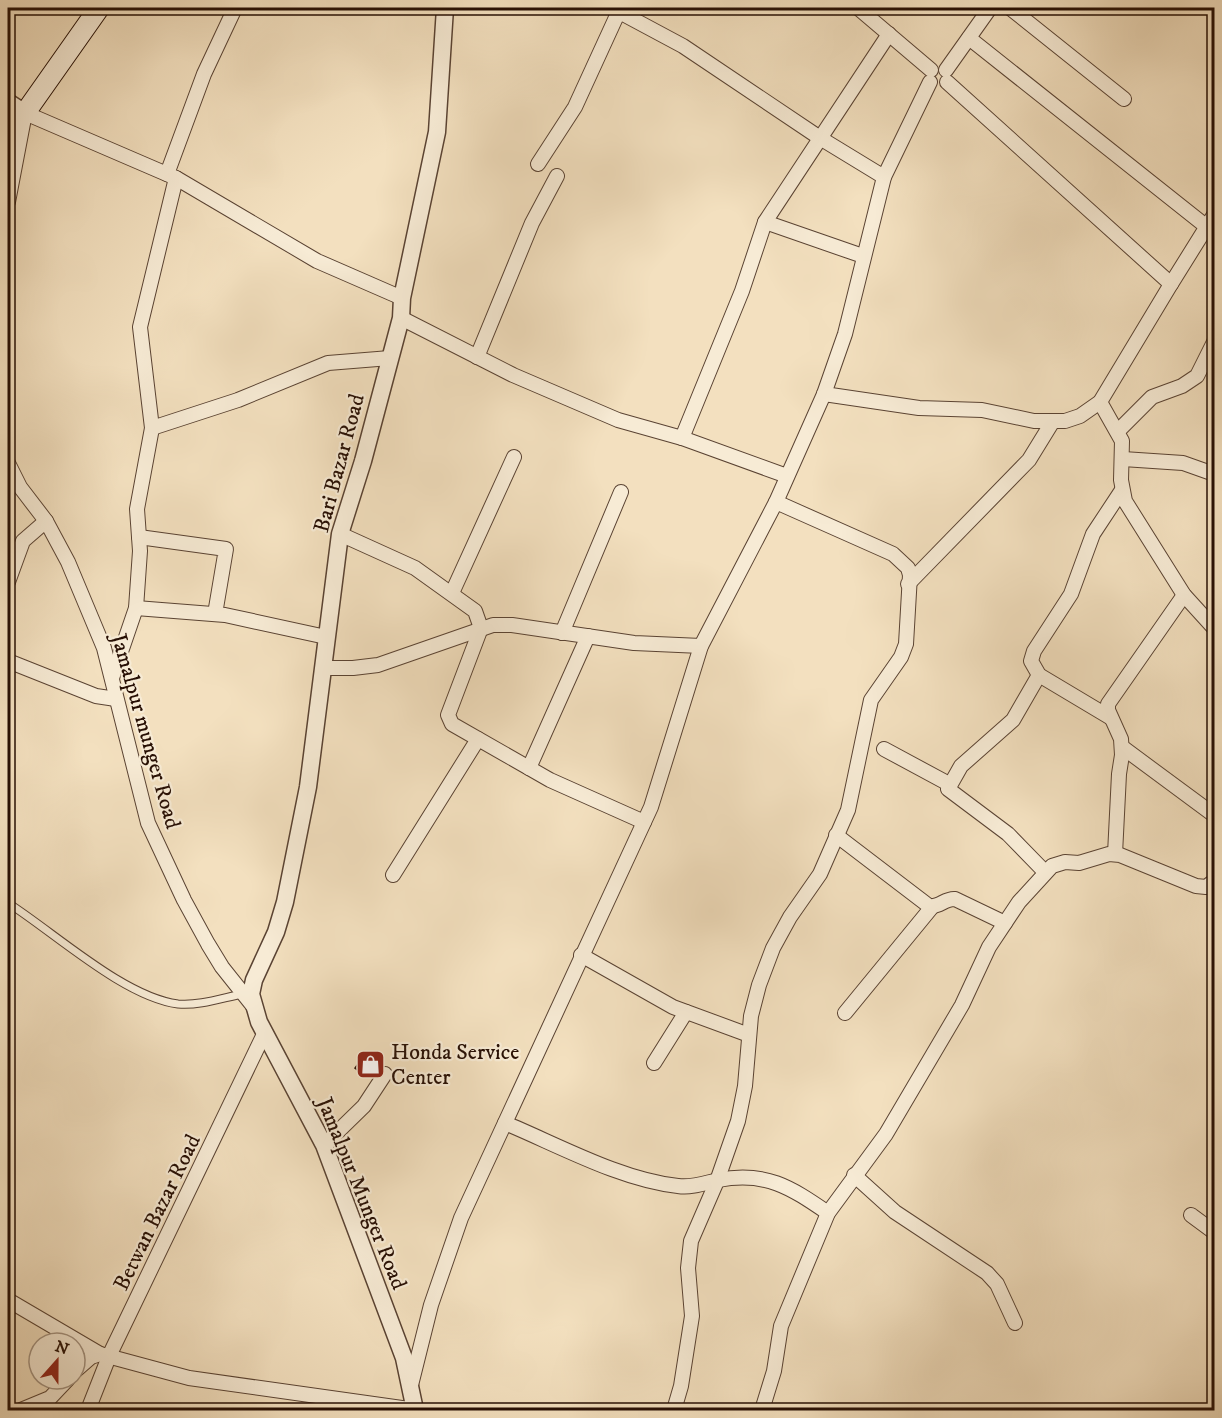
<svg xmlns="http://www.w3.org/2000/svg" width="1222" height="1418" font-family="'IM FELL DW Pica',serif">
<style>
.building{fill:#e2af8b;stroke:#270f04;stroke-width:1.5}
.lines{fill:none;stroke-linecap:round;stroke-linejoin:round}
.service-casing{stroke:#5a4333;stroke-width:9}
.minor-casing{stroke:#5a4333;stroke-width:16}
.tertiary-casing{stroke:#5a4333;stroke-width:19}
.secondary-casing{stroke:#270f04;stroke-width:22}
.service{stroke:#f7ebd5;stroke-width:7}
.minor{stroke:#f7ebd5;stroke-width:14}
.tertiary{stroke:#f7ebd5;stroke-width:16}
.secondary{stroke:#f7ebd5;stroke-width:20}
.labels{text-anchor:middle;stroke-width:4.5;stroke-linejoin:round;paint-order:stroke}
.street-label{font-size:22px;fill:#270f04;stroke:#f7ebd5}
.poi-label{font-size:22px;fill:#270f04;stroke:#f7ebd5;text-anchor:start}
</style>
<rect width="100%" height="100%" fill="#f3e0bf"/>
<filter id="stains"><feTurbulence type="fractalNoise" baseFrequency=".00333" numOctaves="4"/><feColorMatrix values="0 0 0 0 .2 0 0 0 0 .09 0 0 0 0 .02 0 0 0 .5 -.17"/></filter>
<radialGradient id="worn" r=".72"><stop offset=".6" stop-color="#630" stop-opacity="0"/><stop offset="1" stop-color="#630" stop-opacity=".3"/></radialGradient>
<path class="building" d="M366,1053L382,1066L374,1074L369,1070L365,1076L355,1068Z"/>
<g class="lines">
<defs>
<path id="service" d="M8,903C55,933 124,997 178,1004C199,1006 222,998 242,994"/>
<g id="minor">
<path d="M612,8L683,46L820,138L884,177"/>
<path d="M858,8L931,70"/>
<path d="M1010,8L1124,99"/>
<path d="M969,38L1207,227"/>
<path d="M946,70L990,8"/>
<path d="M538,164L575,107L619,11"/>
<path d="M167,174L204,74L235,8"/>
<path d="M8,202L25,113L176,178L317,261L402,298"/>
<path d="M765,222L863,256"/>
<path d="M1171,284L1214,215"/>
<path d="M401,318L513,375L618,420L682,438L787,476"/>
<path d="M477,357L532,223L557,176"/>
<path d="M824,394L919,408L982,410L1034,421H1065L1080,416L1100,402L1171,284L947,82"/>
<path d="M1100,402L1122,441L1121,480L1125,501L1184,595L1214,628"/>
<path d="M152,428L238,400L328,363L390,358"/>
<path d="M1118,431L1152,397L1182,386L1197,376L1214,342"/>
<path d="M682,438L742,291L765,222L889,34"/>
<path d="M1123,459L1183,463L1214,474"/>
<path d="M8,463L20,487L46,521L68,562L104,648L148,823L184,900L208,944L222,967L253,1006"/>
<path d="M340,534L415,568L475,611L481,628L448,715L452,724L550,780L644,822"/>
<path d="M139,537L226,549L215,614"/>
<path d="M8,582L23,541L46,521"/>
<path d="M908,584L1029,460L1053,421"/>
<path d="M452,593L514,457"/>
<path d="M136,608L225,615L326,637"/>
<path d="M562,633L621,492"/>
<path d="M8,661L96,696L116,699"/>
<path d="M324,668H353L378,665L493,625H512L634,643L701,646"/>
<path d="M1039,675L1013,720L961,766L948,789L1008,834L1045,872"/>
<path d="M112,678L136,608L140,551L137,509L152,428L140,327L176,178"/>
<path d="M1111,718L1039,675L1031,661L1034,651L1071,594L1093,534L1122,490"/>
<path d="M1122,747L1214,815"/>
<path d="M884,749L949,784"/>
<path d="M529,768L588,636"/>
<path d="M836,835L929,906C939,908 945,898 955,899L1005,923"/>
<path d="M1115,854L1119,774L1122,755L1121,739L1108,710V704L1184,595"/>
<path d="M393,875L478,739"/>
<path d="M581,955L673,1007L749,1035"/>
<path d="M845,1013L932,907"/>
<path d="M654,1063L686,1012"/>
<path d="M505,1123C558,1145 621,1180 678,1186C692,1188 705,1183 718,1180C766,1171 790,1187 828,1213"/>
<path d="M324,1145L364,1106L385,1074"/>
<path d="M854,1175L895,1212L987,1273L997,1284L1015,1323"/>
<path d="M1191,1215L1214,1232"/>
<path d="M8,1300L100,1354"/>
<path d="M75,1371L91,1357L100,1354L189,1378L416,1410"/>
<path d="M411,1385L431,1305L461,1218L651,807L701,646L776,502L824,394L845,334L884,177L930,82"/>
<path d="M21,1410L50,1398L68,1379"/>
<path d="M88,1410L110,1354L265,1032"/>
<path d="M674,1410L681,1386L692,1316L688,1268L691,1241L717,1181L738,1121L745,1086L751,1016L759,985L773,948L790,917L820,874L848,810L871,700L901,657L906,644L910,575L908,568L893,554L776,502"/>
<path d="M762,1410L774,1371L781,1326L828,1213L886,1134L962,1005L989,947L1019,902L1052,866L1065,862L1079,863L1109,854L1120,855L1196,886L1206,887L1214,881"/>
</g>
<g id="tertiary">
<path d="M8,102L25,113L8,134"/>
<path d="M415,1410L404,1358L324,1145L259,1022L251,994L254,980L276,932L285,902L308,787L340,534L363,461L401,318L402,298L437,132L445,8"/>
</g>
<path id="secondary" d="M25,113L99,8"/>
</defs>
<use href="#service" class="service-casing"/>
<use href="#minor" class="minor-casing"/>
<use href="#tertiary" class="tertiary-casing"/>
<use href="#secondary" class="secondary-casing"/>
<use href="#service" class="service"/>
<use href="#minor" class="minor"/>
<use href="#tertiary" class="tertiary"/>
<use href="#secondary" class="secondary"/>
</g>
<defs>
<symbol id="shop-square" viewBox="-11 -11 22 22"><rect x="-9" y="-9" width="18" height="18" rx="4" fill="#8f2418" stroke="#f7ebd5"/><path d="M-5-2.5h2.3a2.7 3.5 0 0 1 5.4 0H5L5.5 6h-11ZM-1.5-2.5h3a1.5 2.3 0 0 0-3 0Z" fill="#fff"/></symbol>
</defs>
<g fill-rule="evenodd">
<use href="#shop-square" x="354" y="1048" width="33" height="33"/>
</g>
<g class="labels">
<g class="street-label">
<text transform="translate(338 463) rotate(-75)" y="8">Bari Bazar Road</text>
<text transform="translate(147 731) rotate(74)" y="8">Jamalpur munger Road</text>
<text transform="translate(363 1193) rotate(68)" y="8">Jamalpur Munger Road</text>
<text transform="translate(156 1212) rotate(-64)" y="8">Betwan Bazar Road</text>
</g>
<g class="poi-label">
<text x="391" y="1059">Honda Service<tspan x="391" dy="25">Center</tspan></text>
</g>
</g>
<rect width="1222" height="1418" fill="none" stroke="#f3e0bf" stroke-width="30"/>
<rect x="9" y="9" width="1204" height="1400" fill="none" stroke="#270f04" stroke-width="3"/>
<rect x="15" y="15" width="1192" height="1388" fill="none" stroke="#270f04" stroke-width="1.5"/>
<g transform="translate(57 1361) rotate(21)"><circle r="28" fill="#f7ebd5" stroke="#a49381" stroke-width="1.5"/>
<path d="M0-4.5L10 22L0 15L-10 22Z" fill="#8f2418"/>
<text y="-9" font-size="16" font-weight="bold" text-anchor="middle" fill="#270f04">N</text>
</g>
<rect width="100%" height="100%" filter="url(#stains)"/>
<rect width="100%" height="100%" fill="url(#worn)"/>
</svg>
